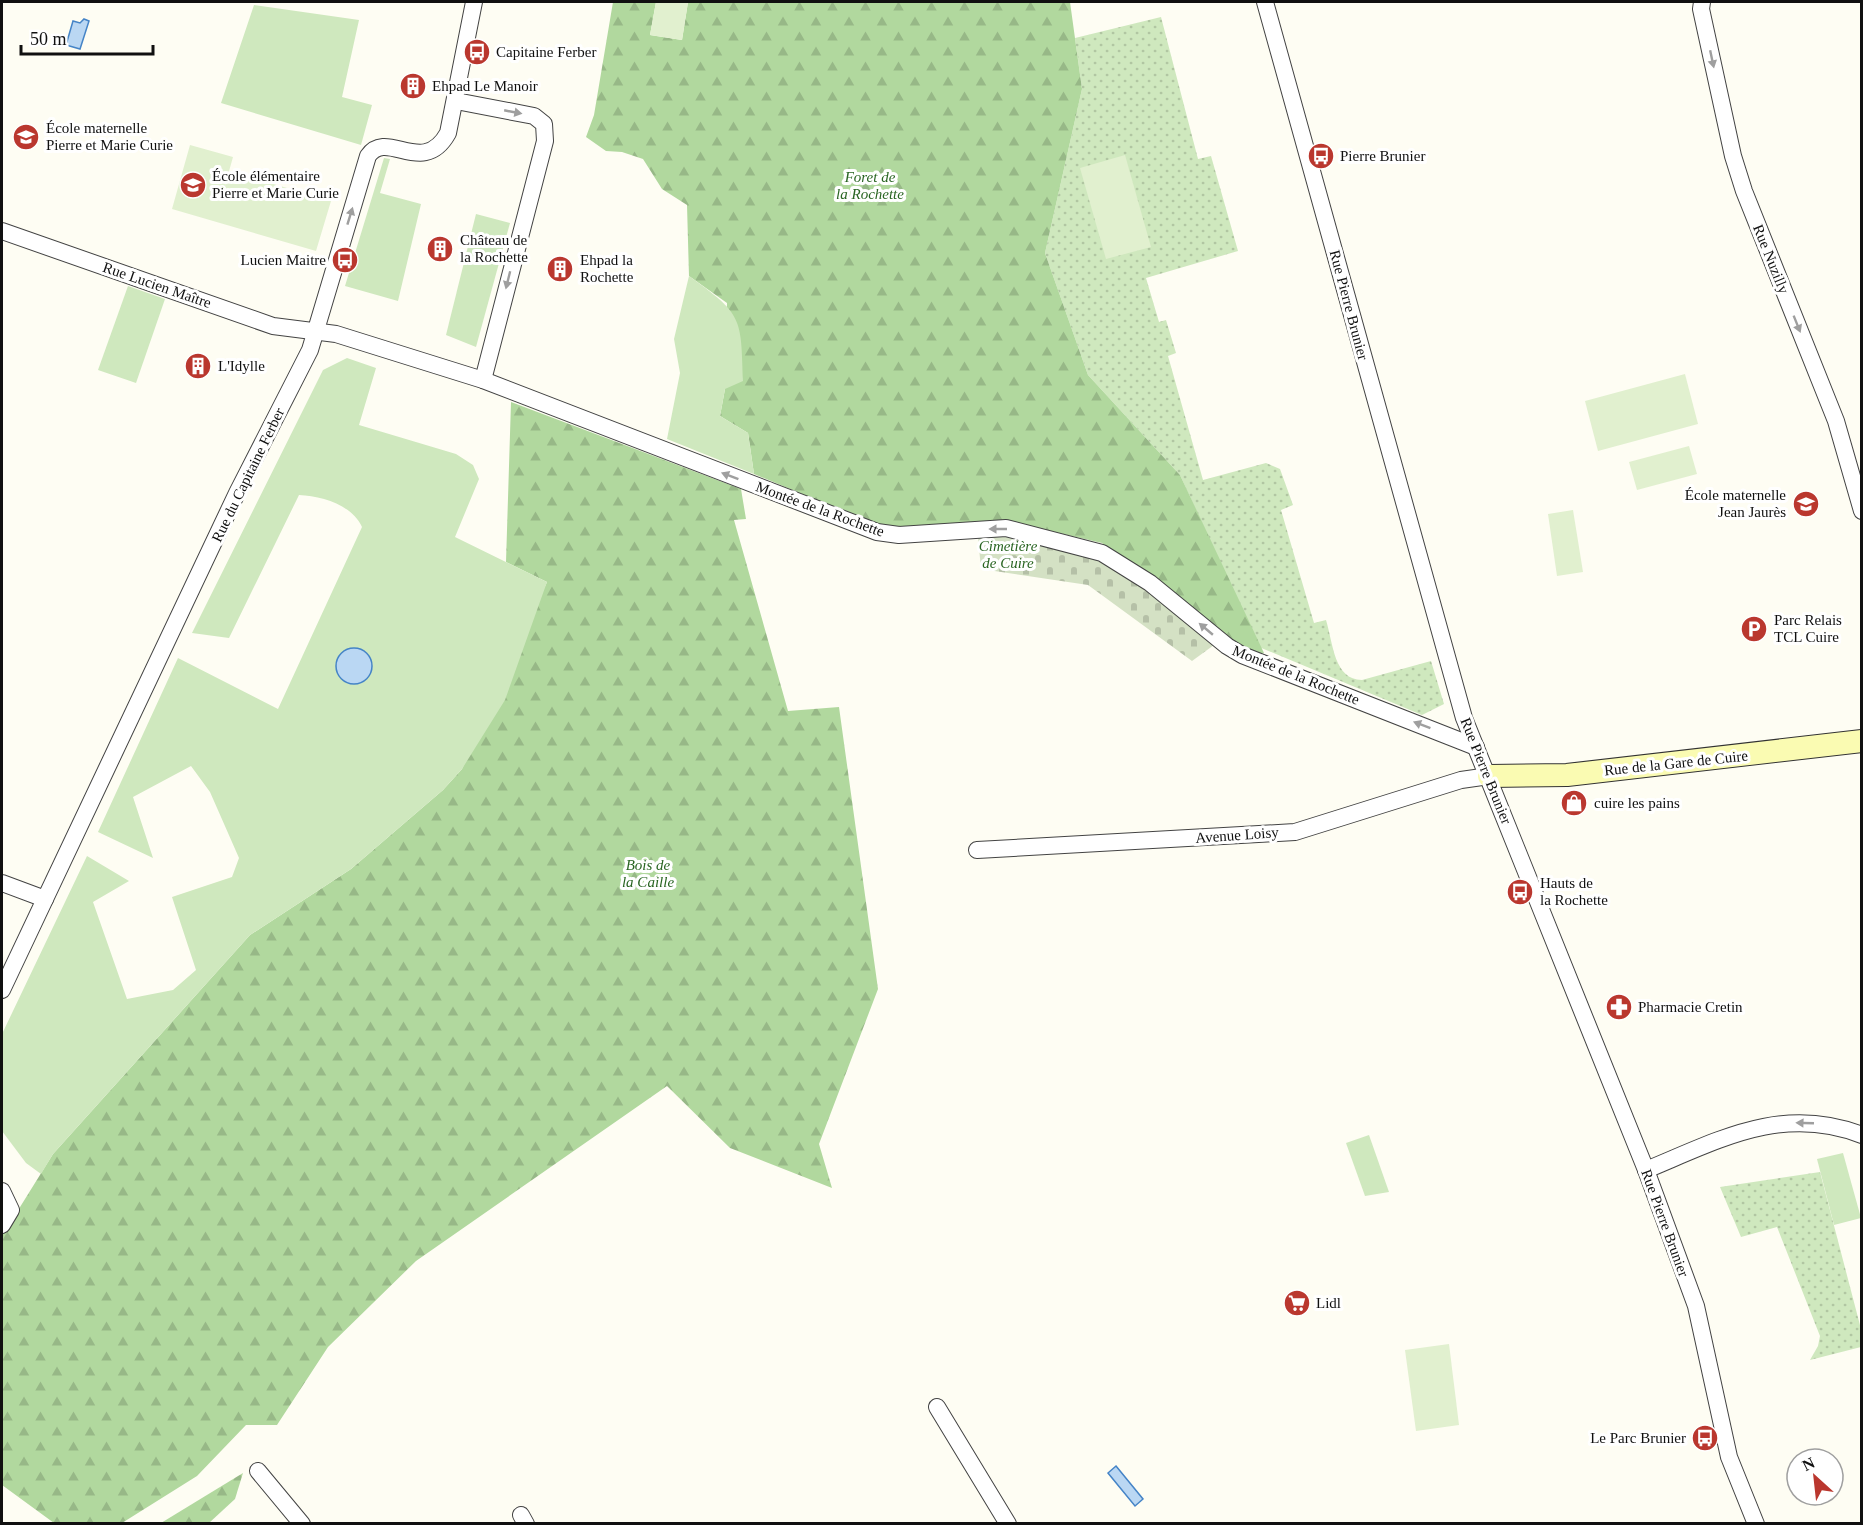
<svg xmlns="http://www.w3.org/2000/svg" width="1863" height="1525" font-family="Georgia,serif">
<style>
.grass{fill:url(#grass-dots)}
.forest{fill:url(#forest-firs)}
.cemetery{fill:url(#cemetery-stones)}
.park{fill:#cfe8be}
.pitch{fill:#e1f0cf}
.water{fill:#bad7f3;stroke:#4584c7;stroke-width:1.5}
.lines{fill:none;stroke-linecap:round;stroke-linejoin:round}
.street-casing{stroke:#434343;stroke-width:18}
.secondary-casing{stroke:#323232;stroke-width:24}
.street{stroke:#fff;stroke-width:16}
.secondary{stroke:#fafbb2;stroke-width:22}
.oneway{fill:#9f9f9f}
.labels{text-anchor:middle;stroke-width:6;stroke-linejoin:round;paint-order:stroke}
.poi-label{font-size:15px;fill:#101010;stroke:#fff;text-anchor:start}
.park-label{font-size:15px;font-style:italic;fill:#296522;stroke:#fff}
.street-label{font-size:15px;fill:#101010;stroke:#fff}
</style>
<defs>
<pattern id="grass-dots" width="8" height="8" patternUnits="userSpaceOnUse" patternTransform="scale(1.5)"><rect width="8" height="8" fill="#cfe8be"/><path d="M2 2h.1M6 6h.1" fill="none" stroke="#b1c6a2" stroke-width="1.8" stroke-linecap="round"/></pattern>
<pattern id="forest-firs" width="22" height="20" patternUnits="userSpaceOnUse" patternTransform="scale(1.5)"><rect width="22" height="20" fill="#b1d89e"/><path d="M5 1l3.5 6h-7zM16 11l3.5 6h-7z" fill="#97b887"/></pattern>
<pattern id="cemetery-stones" width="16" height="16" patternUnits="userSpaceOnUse" patternTransform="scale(1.5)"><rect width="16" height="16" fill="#d4e1c4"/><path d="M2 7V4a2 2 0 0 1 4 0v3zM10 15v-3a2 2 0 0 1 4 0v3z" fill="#b5c0a7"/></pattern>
</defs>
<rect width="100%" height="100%" fill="#fefdf3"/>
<g class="grass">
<path d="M1161,17L1198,159L1211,156L1238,251L1146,278L1159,322L1166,320L1176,353L1168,356L1203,480L1266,463L1280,469L1293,505L1281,510L1314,623L1326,620C1333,643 1334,680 1362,680L1431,661L1444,704L1422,715L1259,647L1180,475L1088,375L1045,253L1082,89L1075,38Z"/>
<path d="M1820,1172L1861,1329V1347L1810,1360L1818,1346L1820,1336L1777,1227L1741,1237L1720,1187Z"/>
</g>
<g class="forest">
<path d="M613,2H656L650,35L682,40L688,2H1070L1082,89L1045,253L1088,375L1180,475L1264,653L1250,654L1102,543L1007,521L893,528L867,521L754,474L748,433L720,416L725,389L727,303L689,276L687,205L662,189L643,159L622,152L606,151L586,137L594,115Z"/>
<path d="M511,402L741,489L746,519L734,520L788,711L839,707L878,989L819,1144L832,1188L730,1148L667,1086L416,1261L328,1347L277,1425H246L197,1476L122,1523H54L2,1485V1236L53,1154L250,935L351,869L443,790L462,769L547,582L506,562Z"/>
<path d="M243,1473L235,1499L209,1523H161Z"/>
</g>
<path class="cemetery" d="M1004,535L1098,558L1134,580L1214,645L1192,661L1088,585L981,569L978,537Z"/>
<g class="park">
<path d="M254,5L359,20L342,97L372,105L361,145L221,103Z"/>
<path d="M384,158L390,159L380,193L421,204L398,301L345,286Z"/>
<path d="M476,214L510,223L476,347L446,335Z"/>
<path d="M689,276C743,315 741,317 743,381L725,389L720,416L748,433L754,474L667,439L680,373L674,339Z"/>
<path d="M128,286L165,299L136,383L98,370Z"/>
<path d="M347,358L376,368L359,425L456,454L473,465L479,479L455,537L547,582L505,700L462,769L443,790L351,869L250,935L53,1154L41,1174L26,1163L2,1131V1034L87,856L129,881L93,902L127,999L173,990L196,970L172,897L232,877L239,858L210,792L191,766L133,797L153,858L98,832L178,658L278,709L362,527C352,505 322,496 299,495L229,638L192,633L323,370Z"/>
<path d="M1369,1135L1389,1192L1365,1196L1346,1143Z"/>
<path d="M1843,1153L1861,1218L1834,1225L1817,1159Z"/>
</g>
<g class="pitch">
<path d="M656,2H688L682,40L650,35Z"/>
<path d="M190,145L233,157L224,189L230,171L331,201L316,251L172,209Z"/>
<path d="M1125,155L1151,247L1106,259L1080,168Z"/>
<path d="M1685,374L1698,424L1598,451L1585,401Z"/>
<path d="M1689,446L1697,474L1637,490L1629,462Z"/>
<path d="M1573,510L1583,572L1557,576L1548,514Z"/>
<path d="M1449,1344L1459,1425L1416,1431L1405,1350Z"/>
</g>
<g class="water">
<path d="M84,19L89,21L80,49L66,45L73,21L80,23Z"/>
<circle cx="354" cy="666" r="18"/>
<path d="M1116,1466L1143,1499L1135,1506L1108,1473Z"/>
</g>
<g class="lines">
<defs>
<g id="street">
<path d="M1265,2L1464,718L1646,1170L1696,1306L1729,1457L1756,1524"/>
<path d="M1702,2L1701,9L1733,156L1744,191L1836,421L1862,511"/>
<path d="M456,101L534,116L544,124L545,141L483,380"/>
<path d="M2,231L273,326L336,334L483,380L877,532L899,535L1006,528L1102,553L1150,583L1227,646L1242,655L1476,747"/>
<path d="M977,850L1295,832L1461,780L1489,776"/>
<path d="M2,883L45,899"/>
<path d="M2,990L237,493L310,350L368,156C387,128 423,178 448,133L474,2"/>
<path d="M1646,1170C1719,1140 1782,1104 1862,1135"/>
<path d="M2,1191L11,1210L2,1225"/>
<path d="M937,1407L1008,1524"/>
<path d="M258,1471L302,1524"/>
<path d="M521,1515L526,1524"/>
</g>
<path id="secondary" d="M1489,776L1567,775L1862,741"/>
</defs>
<use href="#street" class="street-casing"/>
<use href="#secondary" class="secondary-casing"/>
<use href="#street" class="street"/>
<use href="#secondary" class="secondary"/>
</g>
<defs><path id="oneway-solid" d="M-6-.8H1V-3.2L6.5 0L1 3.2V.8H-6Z" transform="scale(1.5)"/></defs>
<g class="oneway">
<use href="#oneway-solid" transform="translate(1712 59) rotate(78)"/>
<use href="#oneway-solid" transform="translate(513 112) rotate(11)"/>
<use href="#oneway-solid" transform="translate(350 216) rotate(-73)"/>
<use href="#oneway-solid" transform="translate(508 280) rotate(104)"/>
<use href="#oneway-solid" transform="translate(1797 324) rotate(68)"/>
<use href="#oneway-solid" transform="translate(730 476) rotate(-159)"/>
<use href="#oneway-solid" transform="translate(998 529) rotate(-180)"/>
<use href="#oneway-solid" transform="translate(1206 629) rotate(-140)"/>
<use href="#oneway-solid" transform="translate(1422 725) rotate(-159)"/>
<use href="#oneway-solid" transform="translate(1805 1123) rotate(-178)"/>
</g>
<defs>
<symbol id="bus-disc" viewBox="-11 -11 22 22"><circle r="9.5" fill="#ba372e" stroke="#fff"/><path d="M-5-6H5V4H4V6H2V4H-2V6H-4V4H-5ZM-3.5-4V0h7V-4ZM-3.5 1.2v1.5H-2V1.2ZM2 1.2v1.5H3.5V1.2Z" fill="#fff"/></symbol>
<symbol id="building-disc" viewBox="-11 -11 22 22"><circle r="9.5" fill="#ba372e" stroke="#fff"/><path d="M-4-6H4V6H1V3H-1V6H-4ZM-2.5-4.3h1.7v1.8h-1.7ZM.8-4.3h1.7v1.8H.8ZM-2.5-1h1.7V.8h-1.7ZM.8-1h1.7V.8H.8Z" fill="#fff"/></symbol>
<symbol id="school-disc" viewBox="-11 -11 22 22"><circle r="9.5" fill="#ba372e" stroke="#fff"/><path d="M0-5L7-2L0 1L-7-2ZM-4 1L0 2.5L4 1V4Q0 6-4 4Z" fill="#fff"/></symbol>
<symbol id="parking-disc" viewBox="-11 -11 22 22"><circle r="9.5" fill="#ba372e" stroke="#fff"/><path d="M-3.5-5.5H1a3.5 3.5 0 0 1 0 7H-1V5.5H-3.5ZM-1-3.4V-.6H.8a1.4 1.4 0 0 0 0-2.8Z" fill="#fff"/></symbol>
<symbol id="shop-disc" viewBox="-11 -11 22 22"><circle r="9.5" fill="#ba372e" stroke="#fff"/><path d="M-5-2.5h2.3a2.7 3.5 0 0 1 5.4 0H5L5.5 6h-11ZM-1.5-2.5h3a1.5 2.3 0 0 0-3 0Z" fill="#fff"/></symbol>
<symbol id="pharmacy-disc" viewBox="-11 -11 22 22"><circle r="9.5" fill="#ba372e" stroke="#fff"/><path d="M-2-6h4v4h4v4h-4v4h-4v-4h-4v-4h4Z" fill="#fff"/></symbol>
<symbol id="supermarket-disc" viewBox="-11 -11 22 22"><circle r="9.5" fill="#ba372e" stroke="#fff"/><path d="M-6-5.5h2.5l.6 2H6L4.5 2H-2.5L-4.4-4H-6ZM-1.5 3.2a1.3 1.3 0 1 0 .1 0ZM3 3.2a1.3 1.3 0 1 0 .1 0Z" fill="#fff"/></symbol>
</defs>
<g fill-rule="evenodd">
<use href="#bus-disc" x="462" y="37" width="30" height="30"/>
<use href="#building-disc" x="398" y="71" width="30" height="30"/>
<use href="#school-disc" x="11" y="122" width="30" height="30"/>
<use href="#bus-disc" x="1306" y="141" width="30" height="30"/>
<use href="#school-disc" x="178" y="170" width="30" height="30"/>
<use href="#building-disc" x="425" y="234" width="30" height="30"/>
<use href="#bus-disc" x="330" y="245" width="30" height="30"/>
<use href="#building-disc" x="545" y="254" width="30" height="30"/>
<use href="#building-disc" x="183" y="351" width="30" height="30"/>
<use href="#school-disc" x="1791" y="489" width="30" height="30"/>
<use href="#parking-disc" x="1739" y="614" width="30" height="30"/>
<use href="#shop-disc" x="1559" y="788" width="30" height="30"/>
<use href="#bus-disc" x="1505" y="877" width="30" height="30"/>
<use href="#pharmacy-disc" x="1604" y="992" width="30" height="30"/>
<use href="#supermarket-disc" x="1282" y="1288" width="30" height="30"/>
<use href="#bus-disc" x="1690" y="1423" width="30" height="30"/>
</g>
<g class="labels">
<g class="poi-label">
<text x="496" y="57">Capitaine Ferber</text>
<text x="432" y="91">Ehpad Le Manoir</text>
<text x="46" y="133">École maternelle<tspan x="46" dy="17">Pierre et Marie Curie</tspan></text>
<text x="1340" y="161">Pierre Brunier</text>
<text x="212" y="181">École élémentaire<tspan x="212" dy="17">Pierre et Marie Curie</tspan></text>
<text x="460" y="245">Château de<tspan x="460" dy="17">la Rochette</tspan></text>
<text x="326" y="265" text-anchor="end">Lucien Maitre</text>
<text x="580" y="265">Ehpad la<tspan x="580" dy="17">Rochette</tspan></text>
<text x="218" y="371">L'Idylle</text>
<text x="1786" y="500" text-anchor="end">École maternelle<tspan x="1786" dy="17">Jean Jaurès</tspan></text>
<text x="1774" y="625">Parc Relais<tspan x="1774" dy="17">TCL Cuire</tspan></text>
<text x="1594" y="808">cuire les pains</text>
<text x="1540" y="888">Hauts de<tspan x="1540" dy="17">la Rochette</tspan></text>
<text x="1638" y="1012">Pharmacie Cretin</text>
<text x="1316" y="1308">Lidl</text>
<text x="1686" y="1443" text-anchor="end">Le Parc Brunier</text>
</g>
<g class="park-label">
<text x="870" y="182">Foret de<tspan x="870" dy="17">la Rochette</tspan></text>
<text x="1008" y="551">Cimetière<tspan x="1008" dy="17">de Cuire</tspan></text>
<text x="648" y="870">Bois de<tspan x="648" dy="17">la Caille</tspan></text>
</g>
<g class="street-label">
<text transform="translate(1771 259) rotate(68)" y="5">Rue Nuzilly</text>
<text transform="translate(157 285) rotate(19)" y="5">Rue Lucien Maître</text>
<text transform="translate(1349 305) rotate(75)" y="5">Rue Pierre Brunier</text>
<text transform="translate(248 475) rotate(-64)" y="5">Rue du Capitaine Ferber</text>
<text transform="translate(820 509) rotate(20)" y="5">Montée de la Rochette</text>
<text transform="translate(1296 675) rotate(22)" y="5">Montée de la Rochette</text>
<text transform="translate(1676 763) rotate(-6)" y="5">Rue de la Gare de Cuire</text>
<text transform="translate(1486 771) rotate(68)" y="5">Rue Pierre Brunier</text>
<text transform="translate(1237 835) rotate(-4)" y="5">Avenue Loisy</text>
<text transform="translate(1665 1223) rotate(70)" y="5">Rue Pierre Brunier</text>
</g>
</g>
<rect width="1863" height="1525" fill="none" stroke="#101010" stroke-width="6"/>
<g transform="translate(1815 1477) rotate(333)"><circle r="28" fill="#ffffff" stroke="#9f9f9f" stroke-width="1.5"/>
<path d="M0-4.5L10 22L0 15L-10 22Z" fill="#ba372e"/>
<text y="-9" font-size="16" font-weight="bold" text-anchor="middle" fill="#101010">N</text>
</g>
<path d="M21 45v9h132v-9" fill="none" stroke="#101010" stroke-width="3"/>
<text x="30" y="45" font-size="18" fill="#101010" stroke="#ffffff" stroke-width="4.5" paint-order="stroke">50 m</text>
</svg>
